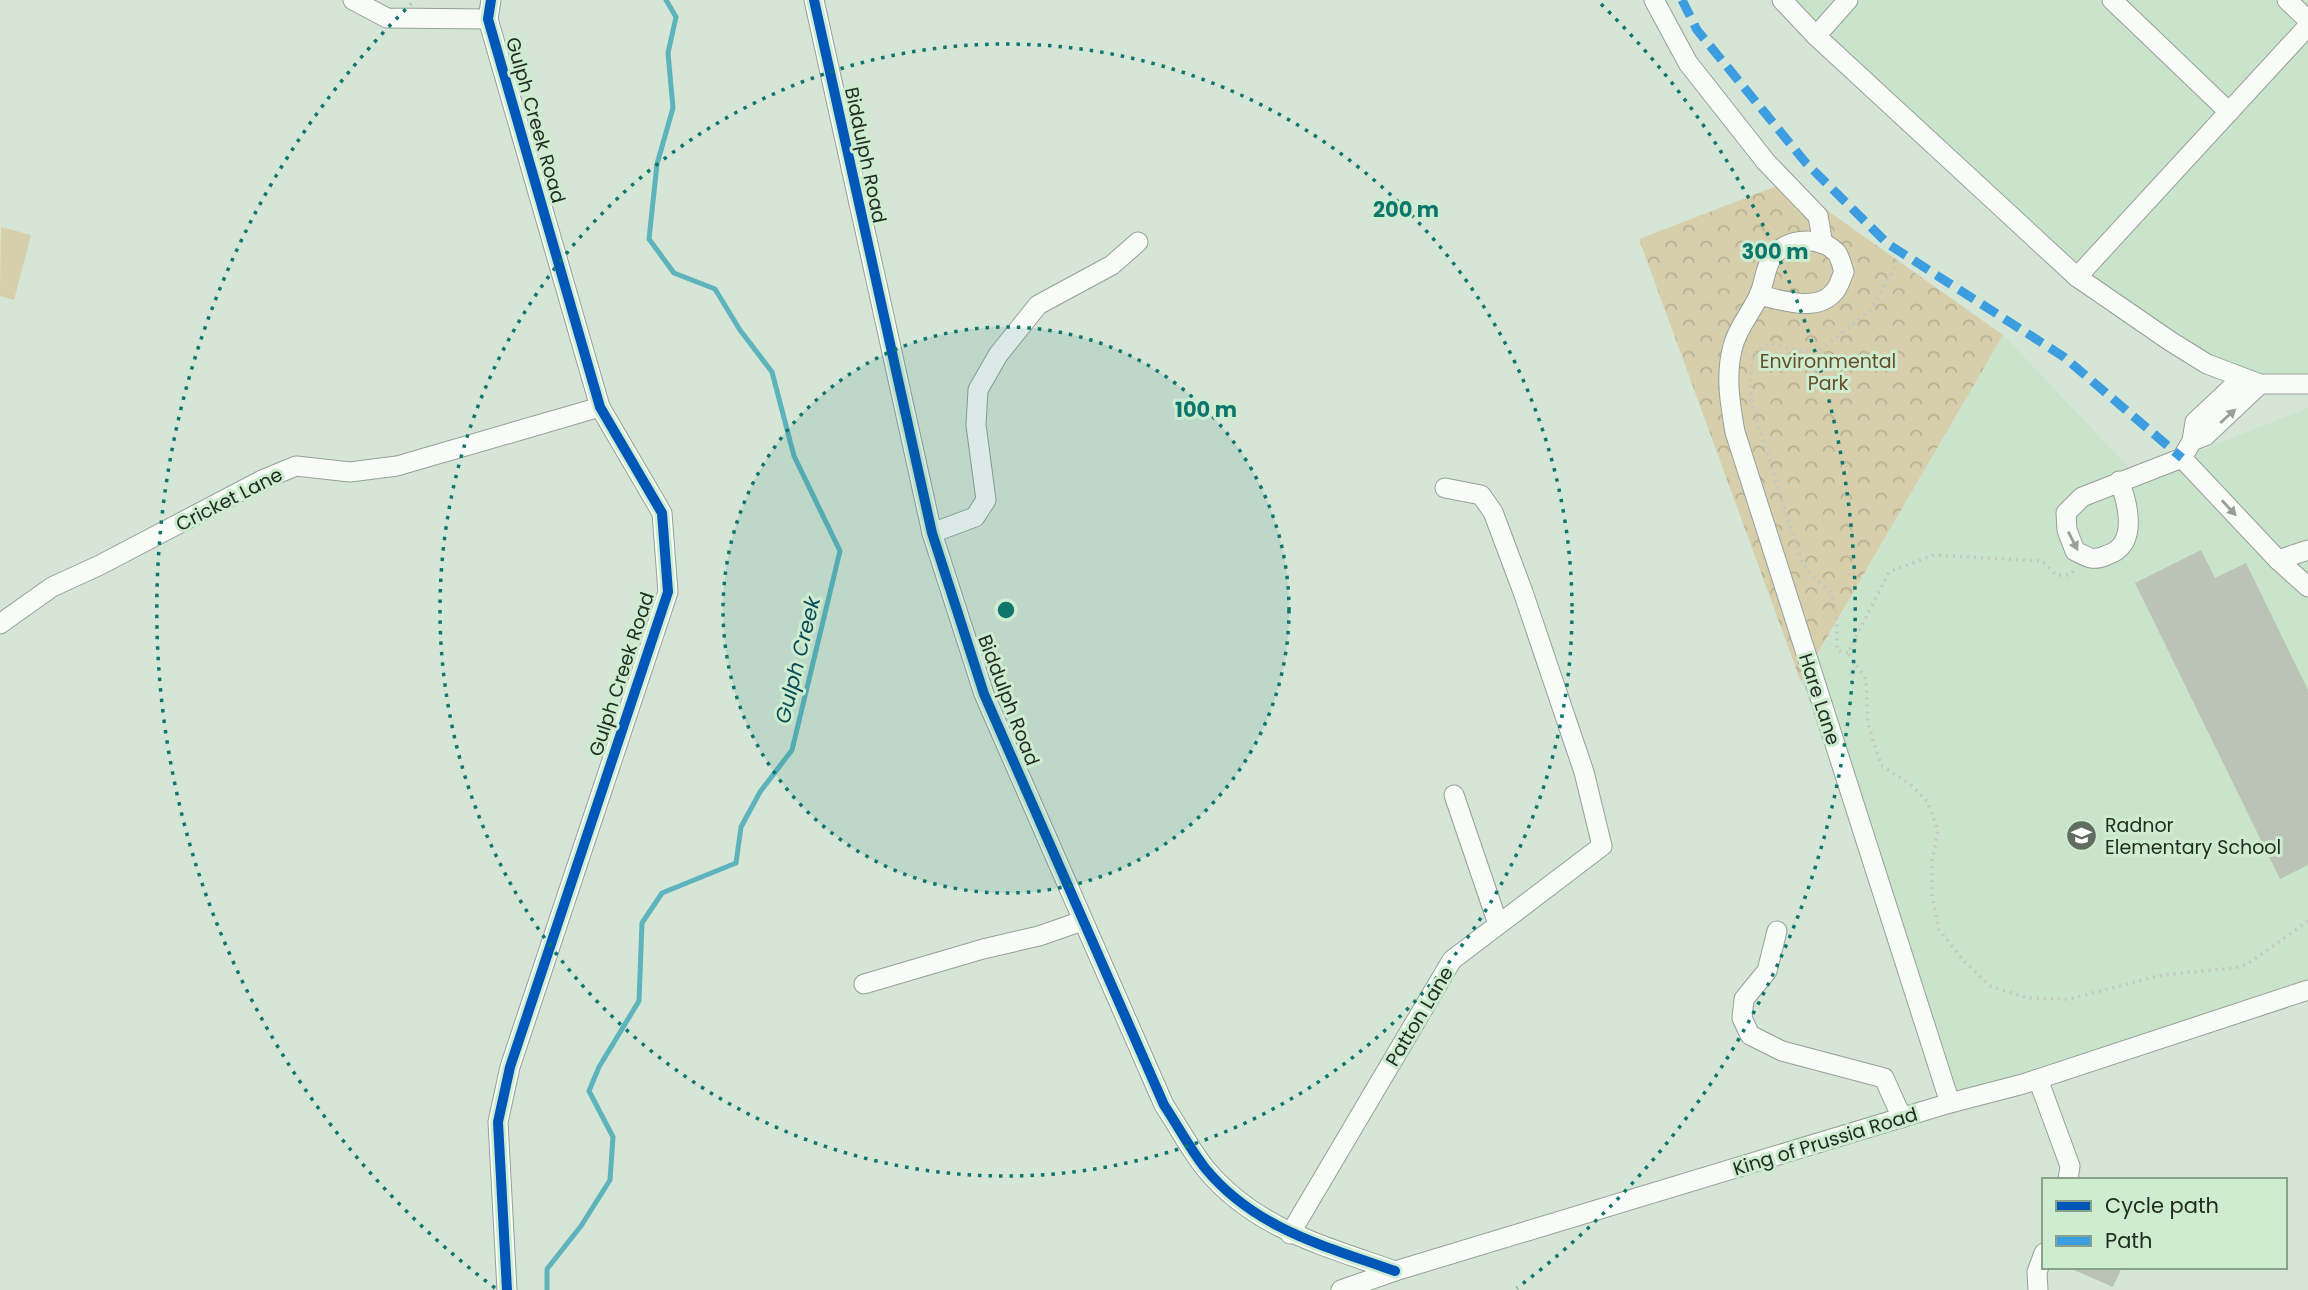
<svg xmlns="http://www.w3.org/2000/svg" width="2308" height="1290" font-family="Poppins,sans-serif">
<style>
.built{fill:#cae4cc}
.forest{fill:url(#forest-crowns)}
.pitch{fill:#d7ceab}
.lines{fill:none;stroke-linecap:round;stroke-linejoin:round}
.stream{stroke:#5fb3bc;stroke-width:5}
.building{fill:#bbc3b6}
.minor-casing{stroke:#95a196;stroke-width:21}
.path{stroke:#c1c7c1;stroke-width:3.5;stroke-dasharray:2 5;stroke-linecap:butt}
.minor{stroke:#f9fbf9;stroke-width:19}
.quiet{stroke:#3c9de0;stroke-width:9;stroke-dasharray:18 9;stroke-linecap:butt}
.cycleway-casing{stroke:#ceecd0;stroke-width:15}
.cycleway{stroke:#0057b8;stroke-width:10}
.oneway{fill:#989e98}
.ring{fill:none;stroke:#0f766e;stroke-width:3.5;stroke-dasharray:3.5 7}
.labels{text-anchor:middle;stroke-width:6;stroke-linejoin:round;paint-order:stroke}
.street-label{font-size:19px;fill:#222d22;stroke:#ceecd0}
.park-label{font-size:19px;fill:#644f28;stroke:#ceecd0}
.poi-label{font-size:19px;fill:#222d22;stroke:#ceecd0;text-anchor:start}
.water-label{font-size:21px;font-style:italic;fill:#0a4b56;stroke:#ceecd0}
.centre{fill:#0f766e;stroke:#ceecd0;stroke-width:3.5}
.ring-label{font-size:21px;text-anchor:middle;font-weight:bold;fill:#0f766e;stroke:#ceecd0;stroke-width:6;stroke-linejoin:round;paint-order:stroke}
</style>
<defs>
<pattern id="forest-crowns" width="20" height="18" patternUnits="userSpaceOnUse" patternTransform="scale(1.75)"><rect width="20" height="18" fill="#d7ceab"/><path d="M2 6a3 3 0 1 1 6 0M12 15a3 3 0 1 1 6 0" fill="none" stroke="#b8b193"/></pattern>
</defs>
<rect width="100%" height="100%" fill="#d5e5d6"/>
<g class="built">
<path d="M1782,0H2308V384H2260L2077,277Z"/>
<path d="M2003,335L2134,473L2182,458L2308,408V990L1950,1103L1802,682Z"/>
</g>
<path class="forest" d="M1787,182L2003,335L1801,682L1639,239Z"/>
<path class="pitch" d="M1,227L31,235L14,300L0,296Z"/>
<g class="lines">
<path class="stream" d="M547,1290V1269L581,1226L610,1180L613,1137L589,1091L599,1067L639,1001L642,923L662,893L736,863L741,827L760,792L792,750L840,551L794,456L772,372L740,330L715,289L674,273L649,239L657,164L673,108L668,53L676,17L666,0"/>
</g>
<g class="building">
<path d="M2201,550L2215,578L2246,563L2308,690V865L2280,879L2135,583Z"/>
<path d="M2067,1267H2122L2113,1287Z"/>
</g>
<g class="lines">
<defs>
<g id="minor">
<path d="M353,0L387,18L488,19"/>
<path d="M491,0L488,19L600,407L662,513L668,592L510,1067L498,1122L507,1290"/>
<path d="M814,0L932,533L984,694L1164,1105C1178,1126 1190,1149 1205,1168C1255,1229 1325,1246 1395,1271"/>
<path d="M1654,0L1688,63L1766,162L1818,216L1823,244"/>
<path d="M1782,0L1816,36L2077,277L2170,341L2207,364L2260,384H2308"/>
<path d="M2112,0L2229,112"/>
<path d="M2287,0L2308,20"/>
<path d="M1816,36L1848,0"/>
<path d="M2077,277L2308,26"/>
<path d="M1759,295C1781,300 1817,313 1834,292C1839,287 1841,278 1844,272C1842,266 1840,256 1836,252C1818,234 1781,239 1770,261C1765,271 1764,283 1760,293C1753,311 1738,326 1733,346C1725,375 1730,403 1735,432L1950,1103"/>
<path d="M2192,441L2205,436L2260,384"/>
<path d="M2182,458L2278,560L2308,587"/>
<path d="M2119,481C2128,503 2139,546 2107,555C2103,557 2096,559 2091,558C2086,557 2080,553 2075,551L2067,530L2066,513L2082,497L2182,458L2192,441L2195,422L2242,378"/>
<path d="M932,533L975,517L986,500L976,425L978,390L998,355L1038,305L1112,265L1138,242"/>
<path d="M2278,560L2308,550"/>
<path d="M0,624L52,587L100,565L262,480L296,466L350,472L397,466L600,407"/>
<path d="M1454,795L1498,924"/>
<path d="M1777,931L1767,971L1744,999L1742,1018L1750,1035L1782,1051L1884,1078L1902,1118"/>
<path d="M864,984L983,949L1039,936L1082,921"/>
<path d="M2038,1079L2070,1166L2068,1180"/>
<path d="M1290,1234L1452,960L1602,846L1584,772L1523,592L1493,512L1481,495L1445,488"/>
<path d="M1341,1290L1395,1271L1950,1103L2023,1084L2308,990"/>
<path d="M2038,1290L2037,1272L2044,1253"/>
</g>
</defs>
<use href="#minor" class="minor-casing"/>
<g class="path">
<path d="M2073,571L2070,575H2056L2042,561L1934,555L1889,572L1848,653L1866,679L1868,724L1881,765L1911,785L1927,801L1938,830L1932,861V895L1939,930L1965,962L1990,986L2027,998L2069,999L2162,975L2235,968L2249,963L2308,921"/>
<path d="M1848,653L1837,650C1836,632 1841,603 1827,589C1815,577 1810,576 1801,560L1752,405L1750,381L1753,355L1770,343L1798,351H1819L1871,310L1890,276L1900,252"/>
</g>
<use href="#minor" class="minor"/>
<path class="quiet" d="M1682,0L1697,30L1806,163L1888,244L2064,357L2182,458"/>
<defs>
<g id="cycleway">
<path d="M491,0L488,19L600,407L662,513L668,592L510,1067L498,1122L507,1290"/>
<path d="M814,0L932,533L984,694L1164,1105C1178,1126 1190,1149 1205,1168C1255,1229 1325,1246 1395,1271"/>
</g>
</defs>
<use href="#cycleway" class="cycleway-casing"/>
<use href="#cycleway" class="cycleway"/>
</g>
<defs><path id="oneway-solid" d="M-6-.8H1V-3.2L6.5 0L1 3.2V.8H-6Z" transform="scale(1.75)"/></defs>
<g class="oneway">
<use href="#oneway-solid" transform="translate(2228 416) rotate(-42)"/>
<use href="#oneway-solid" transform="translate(2229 508) rotate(47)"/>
<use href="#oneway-solid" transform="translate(2073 541) rotate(63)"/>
</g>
<circle cx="1006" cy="610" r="283" fill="#0f766e" fill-opacity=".12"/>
<g class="ring">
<circle cx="1006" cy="610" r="283"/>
<circle cx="1006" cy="610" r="566"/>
<path d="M495 1288A849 849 0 0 1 411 4M1601 4A849 849 0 0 1 1517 1288"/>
</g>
<defs>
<symbol id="school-disc" viewBox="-11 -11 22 22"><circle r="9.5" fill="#616d61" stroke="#ceecd0"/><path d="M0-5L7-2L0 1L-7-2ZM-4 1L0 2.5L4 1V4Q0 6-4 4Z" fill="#fff"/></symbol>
</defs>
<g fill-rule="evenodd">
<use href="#school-disc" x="2064" y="818" width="35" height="35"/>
</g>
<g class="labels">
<g class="street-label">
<text transform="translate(536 120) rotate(74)" y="7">Gulph Creek Road</text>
<text transform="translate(866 155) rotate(78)" y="7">Biddulph Road</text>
<text transform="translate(229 499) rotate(-27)" y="7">Cricket Lane</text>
<text transform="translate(621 674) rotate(-72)" y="7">Gulph Creek Road</text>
<text transform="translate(1820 699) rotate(72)" y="7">Hare Lane</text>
<text transform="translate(1009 700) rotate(69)" y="7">Biddulph Road</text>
<text transform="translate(1419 1016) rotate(-59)" y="7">Patton Lane</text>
<text transform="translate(1825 1141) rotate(-17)" y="7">King of Prussia Road</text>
</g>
<g class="park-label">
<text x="1828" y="368">Environmental<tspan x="1828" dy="22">Park</tspan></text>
</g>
<g class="poi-label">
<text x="2105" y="832">Radnor<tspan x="2105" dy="22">Elementary School</tspan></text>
</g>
<g class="water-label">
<text transform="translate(798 660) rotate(-76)" y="7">Gulph Creek</text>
</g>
</g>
<circle cx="1006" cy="610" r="10" class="centre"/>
<g class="ring-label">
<text x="1406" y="217">200 m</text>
<text x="1775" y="259">300 m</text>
<text x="1206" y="417">100 m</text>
</g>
<rect x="2042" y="1178" width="245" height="91" fill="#ceecd0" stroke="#89a08a" stroke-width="2"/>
<rect x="2056" y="1201" width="35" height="10" fill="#0057b8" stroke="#89a08a" stroke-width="2"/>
<text x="2105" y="1213" font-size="21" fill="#222d22">Cycle path</text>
<rect x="2056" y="1236" width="35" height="10" fill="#3c9de0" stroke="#89a08a" stroke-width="2"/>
<text x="2105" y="1248" font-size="21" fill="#222d22">Path</text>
</svg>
